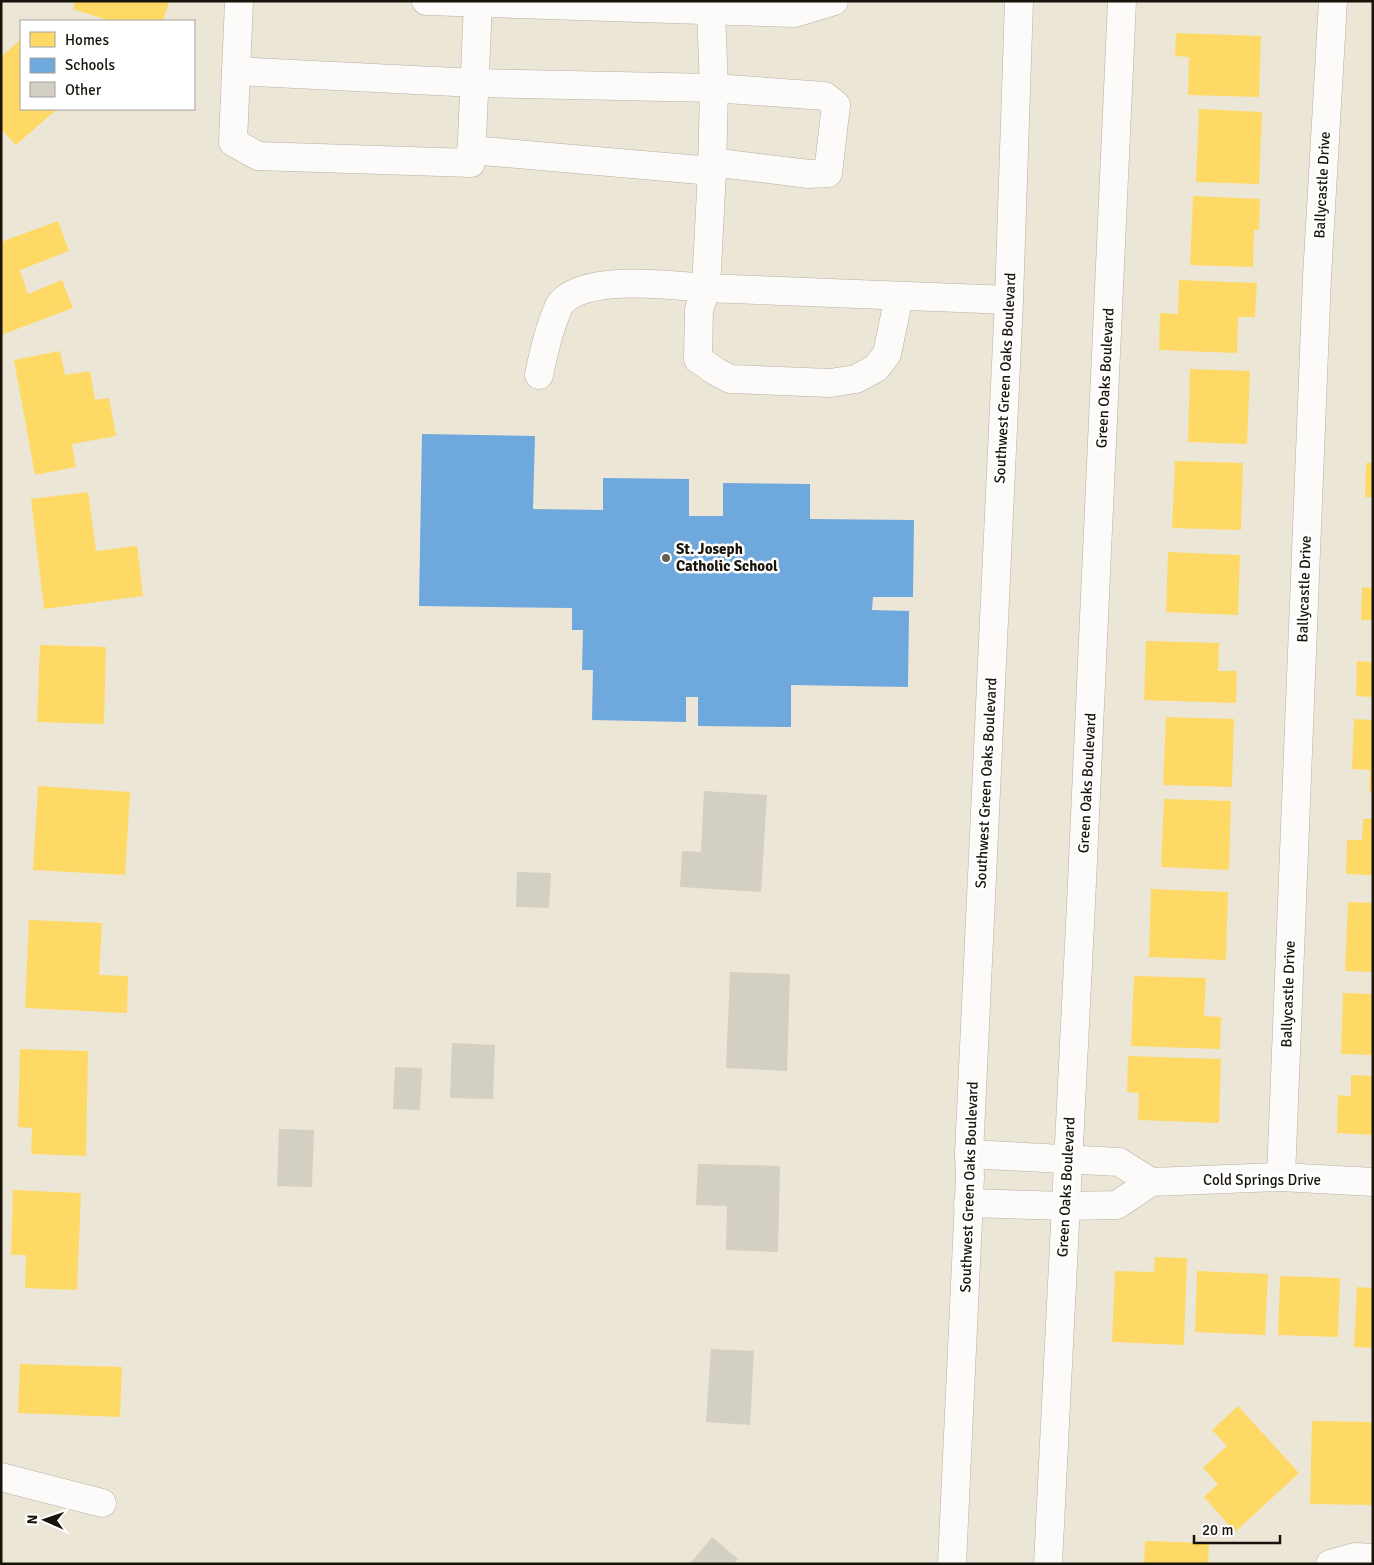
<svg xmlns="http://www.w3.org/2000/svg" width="1374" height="1565" font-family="Signika,sans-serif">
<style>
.homes{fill:#ffd966}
.schools{fill:#6fa8dc}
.building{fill:#d4cfc3}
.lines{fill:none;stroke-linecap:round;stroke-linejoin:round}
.minor-casing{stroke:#b5b0a4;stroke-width:29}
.major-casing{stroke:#b5b0a4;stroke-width:29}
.minor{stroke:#fcfbf9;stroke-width:28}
.major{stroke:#fcfbf9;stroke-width:28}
.poi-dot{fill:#625e52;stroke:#fff;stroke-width:2}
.labels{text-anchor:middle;stroke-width:5;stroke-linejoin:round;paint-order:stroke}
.street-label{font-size:15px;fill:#18140b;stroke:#fff}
.poi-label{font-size:15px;font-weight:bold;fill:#18140b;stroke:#fff;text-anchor:start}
</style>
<rect width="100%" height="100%" fill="#ece6d7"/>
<g class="homes">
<path d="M75,1H169L163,21H110L73,9Z"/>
<path d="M1176,33L1261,36L1259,97L1188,95L1189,57L1175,56Z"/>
<path d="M21,39V109H57L16,145L1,129V57Z"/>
<path d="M1199,109L1262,112L1259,184L1196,182Z"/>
<path d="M1193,196L1260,199L1259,230H1254L1253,267L1190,265Z"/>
<path d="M58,221L69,251L20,270L28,294L62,280L73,308L1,335V242Z"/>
<path d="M1179,280L1257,283L1255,317H1238L1237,353L1159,350L1160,313L1178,314Z"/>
<path d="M60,351L65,375L90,371L95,400L109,398L116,436L72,444L76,467L35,475L14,360Z"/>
<path d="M1190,369L1250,371L1247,444L1188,442Z"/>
<path d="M1175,461L1243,463L1241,530L1172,528Z"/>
<path d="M1366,463H1373V497H1365Z"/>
<path d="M88,492L96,551L137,546L143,596L44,609L31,499Z"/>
<path d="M1168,552L1240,555L1238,615L1166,612Z"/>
<path d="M1362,587L1373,588V620H1361Z"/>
<path d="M1146,641L1219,643L1218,671H1237L1236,703L1144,700Z"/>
<path d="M40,645L106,647L104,724L37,722Z"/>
<path d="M1357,661L1373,662V697L1356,696Z"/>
<path d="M1166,717L1234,719L1232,787L1163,785Z"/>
<path d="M1354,719L1373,720V791H1369L1370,770L1352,769Z"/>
<path d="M38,786L130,792L125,875L33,870Z"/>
<path d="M1164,799L1231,801L1229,870L1161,867Z"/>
<path d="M1363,819H1373V875L1346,874L1347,840H1362Z"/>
<path d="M1151,889L1228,892L1226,960L1149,957Z"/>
<path d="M1348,902L1373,903V972L1345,971Z"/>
<path d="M29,920L102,923L99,975L128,976L127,1013L25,1008Z"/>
<path d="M1134,976L1206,978L1204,1016L1221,1017L1220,1049L1131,1046Z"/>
<path d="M1343,993L1373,994V1055L1341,1054Z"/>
<path d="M20,1049L88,1051L86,1156L31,1154L32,1128L18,1127Z"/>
<path d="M1128,1056L1221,1059L1219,1123L1138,1120L1139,1093L1127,1092Z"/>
<path d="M1351,1075L1373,1076V1135L1337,1133L1338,1095L1351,1096Z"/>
<path d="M13,1190L81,1193L77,1290L25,1288L26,1255H11Z"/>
<path d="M1155,1257L1187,1258L1184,1345L1112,1342L1115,1271L1154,1272Z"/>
<path d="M1197,1271L1268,1274L1265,1335L1195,1332Z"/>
<path d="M1280,1276L1340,1278L1338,1337L1278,1335Z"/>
<path d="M1357,1287L1373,1288V1348L1354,1347Z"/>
<path d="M20,1364L122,1367L120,1417L18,1413Z"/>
<path d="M1238,1406L1299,1473L1235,1532L1204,1497L1218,1484L1203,1468L1227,1446L1212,1430Z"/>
<path d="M1312,1421L1373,1422V1505L1310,1504Z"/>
<path d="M1145,1541L1209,1543L1208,1564H1144Z"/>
</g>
<path class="schools" d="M422,434L535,436L533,509L603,510V478L689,479V516H723V483L810,484V519L914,520L913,597H873L872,610L909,611L908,687L791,685V727L698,726V697H686V722L592,720L593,670H582L583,630H572V608L419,606Z"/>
<g class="building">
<path d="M704,791L767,795L761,892L680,887L682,851L701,852Z"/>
<path d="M517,872L551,873L549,908L516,907Z"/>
<path d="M730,972L790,974L787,1071L726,1068Z"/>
<path d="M452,1043L495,1045L493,1099L450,1098Z"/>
<path d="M395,1067L422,1068L420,1110L393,1109Z"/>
<path d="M279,1129L314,1130L312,1187L277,1186Z"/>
<path d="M698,1164L780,1166L778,1252L726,1250L727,1206L696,1205Z"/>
<path d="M711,1349L754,1351L750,1425L706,1422Z"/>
<path d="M712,1537L738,1559L734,1564H690Z"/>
</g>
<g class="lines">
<defs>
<g id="minor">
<path d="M239,1L233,142L258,156L471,163L478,3"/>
<path d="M426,1L794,13L834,1"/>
<path d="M711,11L714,88L712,171L706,288L1009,300"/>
<path d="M236,71L475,83L714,88L825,96L836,105L828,173L809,174L711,162"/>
<path d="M471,150L712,171"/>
<path d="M539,375C543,355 547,336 555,316C557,312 558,306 561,303C586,274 670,285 706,288L699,310L698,359L715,371L730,379L830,383L856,379L876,368L887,354L899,296"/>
<path d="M969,1154L1119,1162L1151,1182"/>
<path d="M1281,1177L1317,277L1333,1"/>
<path d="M968,1203L1066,1206L1117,1205L1151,1182L1281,1177L1373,1182"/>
<path d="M1,1477L102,1503"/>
<path d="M1330,1564L1355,1557L1373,1558"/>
</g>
<g id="major">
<path d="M952,1564L970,1177L969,1154L1009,300L1019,1"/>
<path d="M1048,1564L1081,904L1122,1"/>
</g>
</defs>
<use href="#minor" class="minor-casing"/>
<use href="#major" class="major-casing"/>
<use href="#minor" class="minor"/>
<use href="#major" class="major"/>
</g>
<circle class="poi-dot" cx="666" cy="558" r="5"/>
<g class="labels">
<g class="street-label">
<text transform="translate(1322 185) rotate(-87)" y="5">Ballycastle Drive</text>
<text transform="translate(1005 378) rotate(-87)" y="5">Southwest Green Oaks Boulevard</text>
<text transform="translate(1105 378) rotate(-87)" y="5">Green Oaks Boulevard</text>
<text transform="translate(1304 589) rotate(-88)" y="5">Ballycastle Drive</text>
<text transform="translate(986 783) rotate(-87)" y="5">Southwest Green Oaks Boulevard</text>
<text transform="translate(1087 783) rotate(-87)" y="5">Green Oaks Boulevard</text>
<text transform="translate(1288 994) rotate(-88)" y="5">Ballycastle Drive</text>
<text x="1262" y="1185">Cold Springs Drive</text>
<text transform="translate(969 1187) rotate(-88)" y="5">Southwest Green Oaks Boulevard</text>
<text transform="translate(1066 1187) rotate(-87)" y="5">Green Oaks Boulevard</text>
</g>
<g class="poi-label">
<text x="676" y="554">St. Joseph<tspan x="676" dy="17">Catholic School</tspan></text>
</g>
</g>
<rect width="1374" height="1565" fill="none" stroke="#18140b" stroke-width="5"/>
<rect x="20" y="20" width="175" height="90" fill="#ffffff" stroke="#a3a19d"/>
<rect x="30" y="32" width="25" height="15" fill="#ffd966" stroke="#a3a19d"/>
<text x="65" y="45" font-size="15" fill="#18140b">Homes</text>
<rect x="30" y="58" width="25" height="15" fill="#6fa8dc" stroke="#a3a19d"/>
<text x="65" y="70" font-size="15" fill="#18140b">Schools</text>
<rect x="30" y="82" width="25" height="15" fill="#d4cfc3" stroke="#a3a19d"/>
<text x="65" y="95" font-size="15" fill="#18140b">Other</text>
<g transform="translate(45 1520) rotate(272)" stroke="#ffffff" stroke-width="4" paint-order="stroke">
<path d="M0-4L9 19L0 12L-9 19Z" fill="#18140b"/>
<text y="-8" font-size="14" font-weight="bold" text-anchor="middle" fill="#18140b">N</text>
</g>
<path d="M1194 1535v8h86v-8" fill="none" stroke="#18140b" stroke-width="2.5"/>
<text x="1202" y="1535" font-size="15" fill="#18140b" stroke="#ffffff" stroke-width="4" paint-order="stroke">20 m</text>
</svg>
